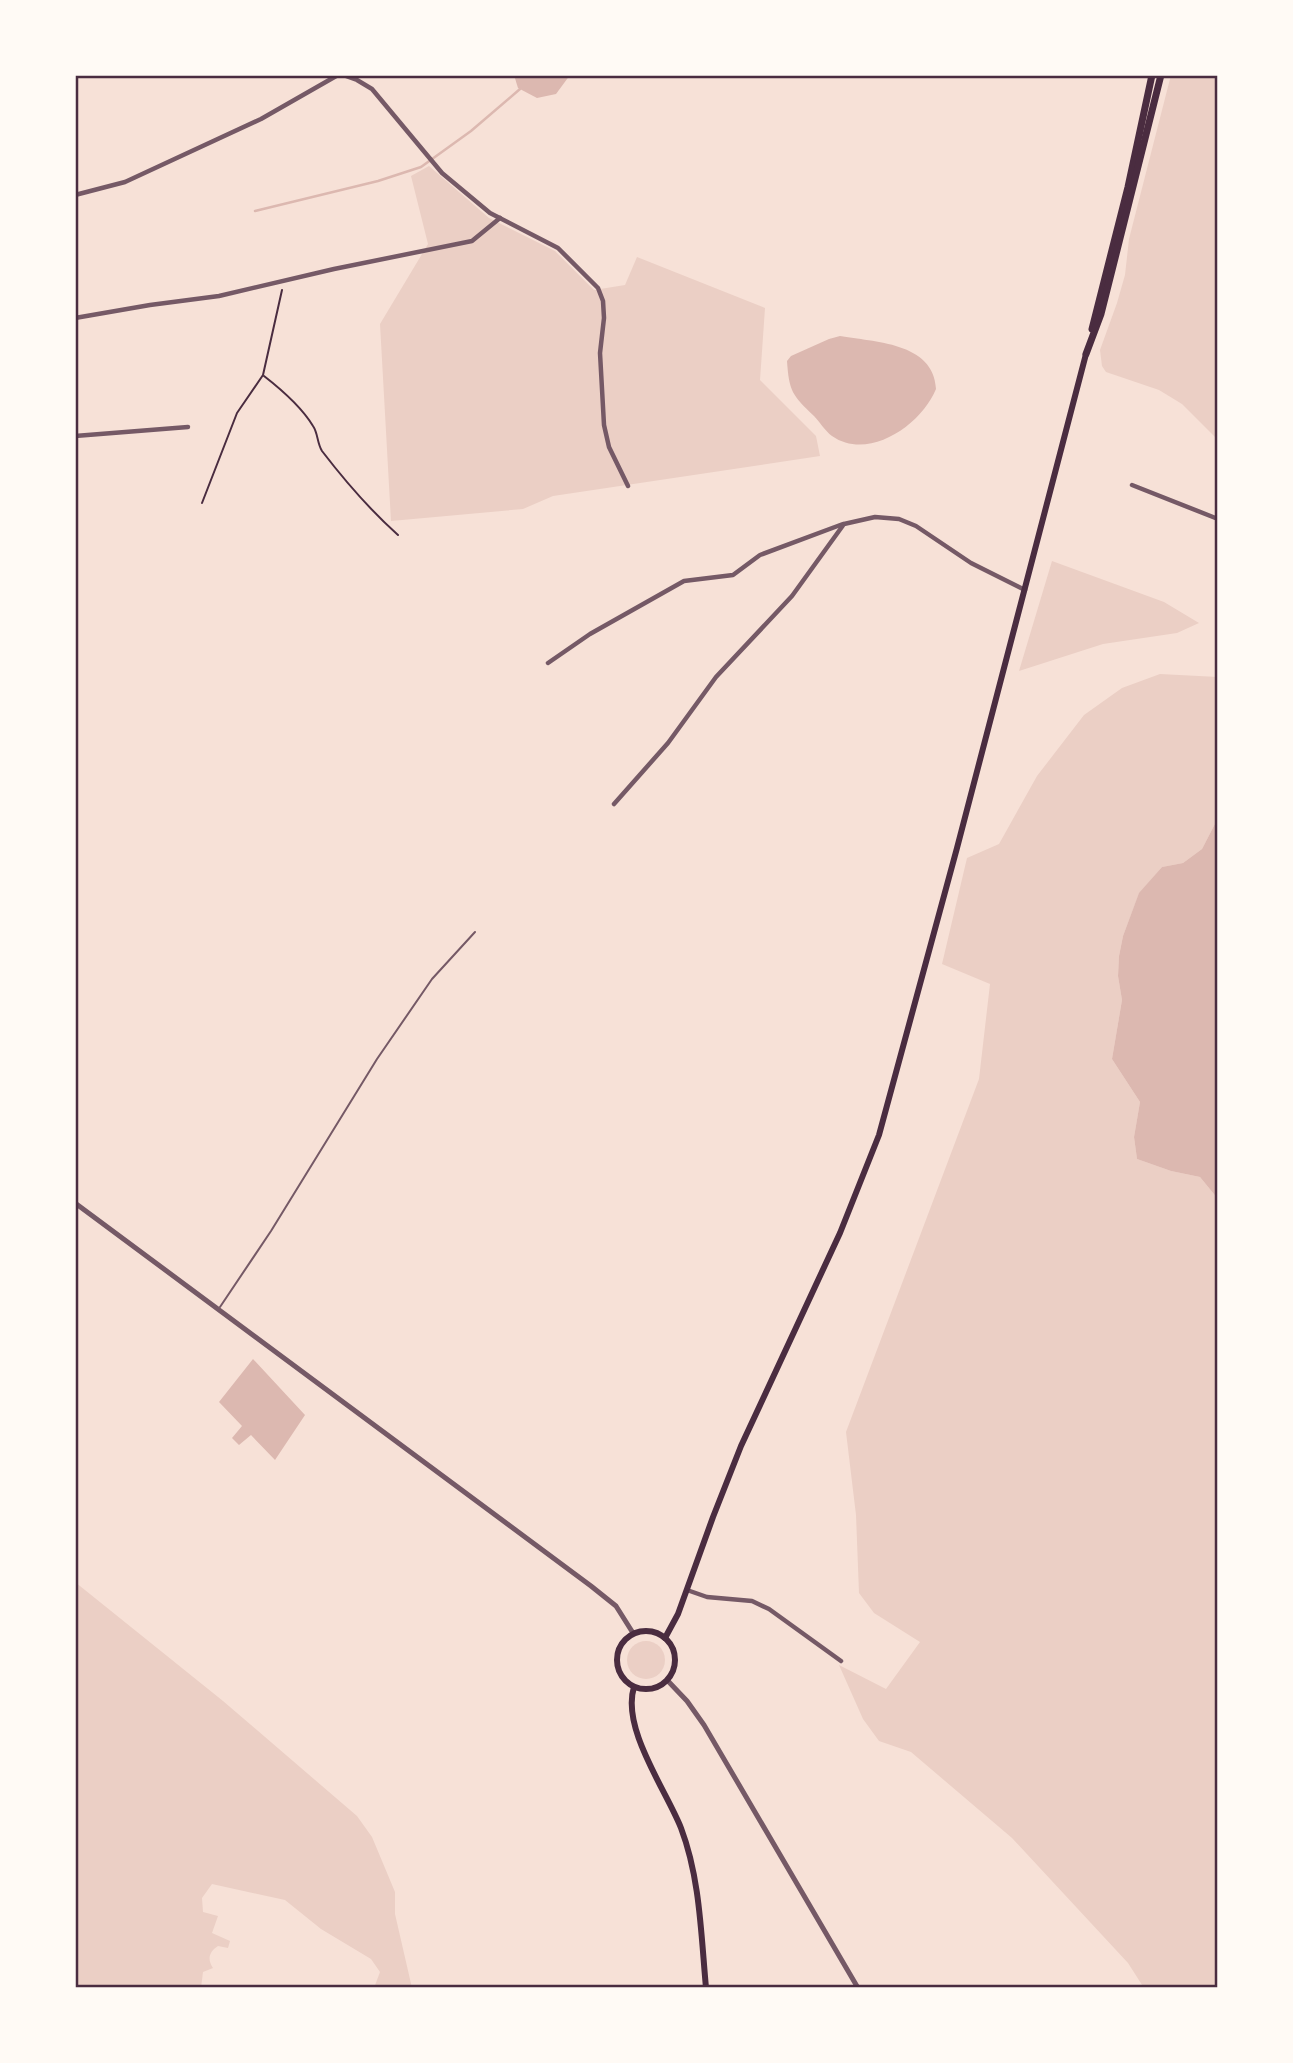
<svg xmlns="http://www.w3.org/2000/svg" width="1293" height="2063" font-family="Manrope,sans-serif">
<style>
.green{fill:#ebcfc5}
.water{fill:#dcb8b0}
.lines{fill:none;stroke-linecap:round;stroke-linejoin:round}
.stream{stroke:#dcb8b0;stroke-width:2.5}
.path{stroke:#4a2c40;stroke-width:2}
.service{stroke:#755966;stroke-width:2}
.minor{stroke:#755966;stroke-width:4.5}
.tertiary{stroke:#755966;stroke-width:5}
.primary{stroke:#4a2c40;stroke-width:6}
.trunk{stroke:#4a2c40;stroke-width:7}
.neatline{fill:none;stroke:#4a2c40;stroke-width:2.5}
</style>
<rect width="100%" height="100%" fill="#f7e1d7"/>
<g class="green">
<path d="M1171,75H1218V440L1182,404L1159,390L1106,372L1102,366L1100,350L1117,303L1125,275L1129,239Z"/>
<path d="M429,166L489,218L555,251L594,290L625,285L637,257L765,308L760,380L816,436L820,456L553,496L523,509L391,521L380,324L428,244L411,176Z"/>
<path d="M1052,561L1164,602L1199,623L1177,633L1103,644L1019,671Z"/>
<path d="M1160,674L1218,677V818L1202,849L1183,863L1162,867L1139,894L1123,936L1119,956L1118,976L1122,1000L1112,1059L1140,1102L1134,1137L1137,1159L1171,1171L1200,1177L1218,1199V1988H1144L1128,1963L1012,1838L911,1752L879,1741L863,1719L839,1665L886,1689L920,1642L874,1613L859,1593L856,1515L846,1432L979,1079L990,984L942,964L967,858L999,844L1037,776L1084,715L1122,688Z"/>
<path d="M75,1582L223,1701L357,1816L372,1837L395,1892V1914L412,1988H374L380,1972L371,1959L321,1929L285,1900L212,1884L202,1898L203,1912L218,1916L212,1933L230,1941L228,1948L218,1946C209,1952 207,1959 213,1968L203,1972L201,1988H108L103,1985H75Z"/>
<circle cx="646" cy="1660" r="19"/>
</g>
<g class="water">
<path d="M514,75H570L556,94L537,98L518,88Z"/>
<path d="M840,336C873,342 934,342 936,389C922,424 869,462 832,436C825,431 820,422 814,416C792,395 789,391 787,361L791,356L829,339Z"/>
<path d="M1218,818V1199L1200,1177L1171,1171L1137,1159L1134,1137L1140,1102L1112,1059L1122,1000L1118,976L1119,956L1123,936L1139,893L1162,867L1183,863L1202,849Z"/>
<path d="M253,1359L305,1415L275,1460L251,1435L239,1445L232,1438L242,1426L219,1402Z"/>
</g>
<g class="lines">
<path class="stream" d="M255,211L378,181L421,167L471,131L520,89"/>
<g class="path">
<path d="M264,376C282,390 301,406 313,426C318,433 317,443 322,451C345,481 369,509 398,535"/>
<path d="M202,503L237,413L263,375L282,290"/>
</g>
<path class="service" d="M220,1307L271,1231L377,1059L432,979L475,932"/>
<g class="minor">
<path d="M343,75L357,80L372,89L442,173L490,213L558,248L598,288L603,301L604,318L600,353L604,425L609,447L628,486"/>
<path d="M75,195L125,182L261,119L338,75"/>
<path d="M75,318L150,305L219,296L334,269L472,241L500,218"/>
<path d="M75,436L188,427"/>
<path d="M1132,485L1218,519"/>
<path d="M548,663L590,634L684,581L733,575L760,555L843,524"/>
<path d="M614,804L668,743L716,677L792,596L844,524L875,517L899,519L916,526L971,563L1025,590"/>
<path d="M687,1590L707,1597L752,1601L769,1609L841,1661"/>
</g>
<g class="tertiary">
<path d="M75,1203L591,1586L616,1606L633,1633"/>
<path d="M667,1680L687,1701L704,1725L858,1988"/>
</g>
<g class="primary">
<circle cx="646" cy="1660" r="29"/>
<path d="M665,1638L678,1614L713,1517L741,1446L840,1233L879,1135L957,848L1086,354"/>
<path d="M634,1687C621,1728 666,1790 681,1828C700,1878 701,1934 706,1988"/>
</g>
<g class="trunk">
<path d="M1092,329L1128,187L1152,75"/>
<path d="M1086,354L1101,314L1161,75"/>
</g>
</g>
<rect width="1293" height="2063" fill="none" stroke="#fffaf5" stroke-width="154"/>
<rect x="77" y="77" width="1139" height="1909" class="neatline"/>
</svg>
